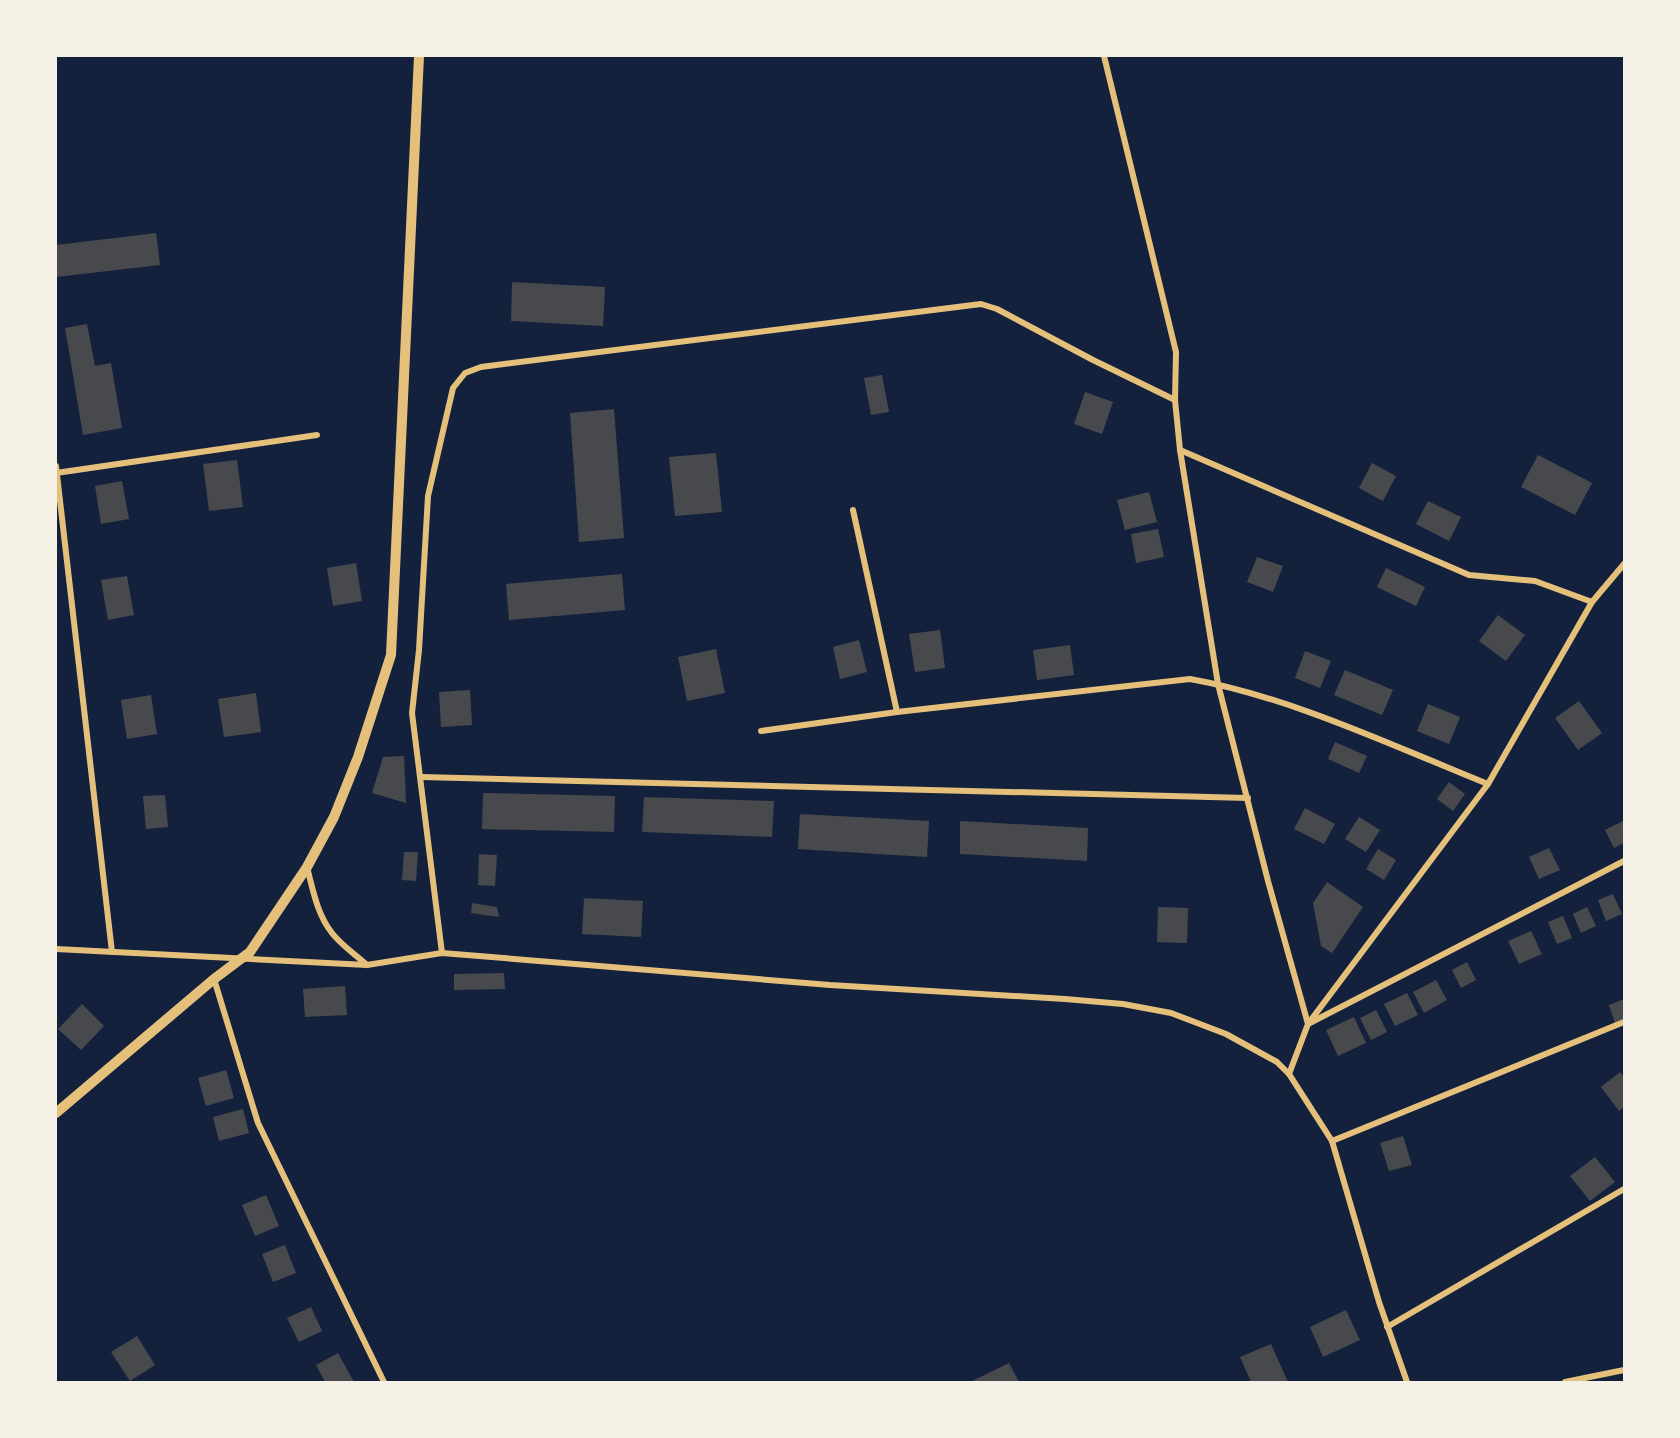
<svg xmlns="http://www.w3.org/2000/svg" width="1680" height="1438" font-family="'Source Sans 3',sans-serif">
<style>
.building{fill:#48494c}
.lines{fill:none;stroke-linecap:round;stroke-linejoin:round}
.minor{stroke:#e5c07b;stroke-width:6}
.tertiary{stroke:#e5c07b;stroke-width:10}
</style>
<rect width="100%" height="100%" fill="#14213d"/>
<g class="building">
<path d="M156,233L160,265L56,277V245Z"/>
<path d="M512,282L605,287L603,326L511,321Z"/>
<path d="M87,324L95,366L111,363L122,428L83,435L65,328Z"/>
<path d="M882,375L889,412L871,415L864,378Z"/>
<path d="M1085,392L1113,402L1102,434L1074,424Z"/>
<path d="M614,409L624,538L579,542L570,413Z"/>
<path d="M716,453L722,512L675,516L669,457Z"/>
<path d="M1538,455L1592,483L1575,515L1521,487Z"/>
<path d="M237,460L243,507L209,511L203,464Z"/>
<path d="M1372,463L1396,476L1383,501L1359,488Z"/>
<path d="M122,481L129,519L101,524L95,486Z"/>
<path d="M1149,492L1157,522L1125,530L1117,500Z"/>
<path d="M1428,501L1461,517L1449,541L1416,524Z"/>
<path d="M1158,529L1164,557L1136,563L1131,534Z"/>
<path d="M1257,557L1283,566L1273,592L1247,582Z"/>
<path d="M356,563L362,601L333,606L327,568Z"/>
<path d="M1386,568L1425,587L1416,606L1377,587Z"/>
<path d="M622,574L625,610L509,620L506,584Z"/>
<path d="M127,576L134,615L108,620L101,580Z"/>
<path d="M1498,615L1525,635L1506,661L1479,641Z"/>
<path d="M940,630L945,668L915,672L909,634Z"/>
<path d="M859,640L867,672L840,679L833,647Z"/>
<path d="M1070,645L1074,675L1037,680L1033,650Z"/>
<path d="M716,649L725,693L687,701L678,657Z"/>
<path d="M1305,651L1331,661L1320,688L1295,678Z"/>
<path d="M1345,670L1393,690L1382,715L1334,695Z"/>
<path d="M470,690L472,725L441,727L439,692Z"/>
<path d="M256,693L261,732L224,737L218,699Z"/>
<path d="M151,695L157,734L127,739L121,700Z"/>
<path d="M1579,701L1602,733L1578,750L1555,718Z"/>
<path d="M1428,704L1460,717L1449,744L1417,731Z"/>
<path d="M1335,742L1367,756L1359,773L1328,759Z"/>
<path d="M404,756L406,803L372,793L383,757Z"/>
<path d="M1449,782L1465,794L1453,811L1437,799Z"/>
<path d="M483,793L615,796L614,832L482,829Z"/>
<path d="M165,795L168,827L146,829L143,796Z"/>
<path d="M644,797L774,801L772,837L642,832Z"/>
<path d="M1305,808L1335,824L1324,844L1294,829Z"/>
<path d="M800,814L929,821L927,857L798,849Z"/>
<path d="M1359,817L1380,830L1366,852L1345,839Z"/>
<path d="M960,821L1088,828L1087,861L960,854Z"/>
<path d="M1623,821L1624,843L1614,848L1605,830Z"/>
<path d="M1549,848L1560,870L1539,879L1529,857Z"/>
<path d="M1378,849L1396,860L1384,880L1366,869Z"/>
<path d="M404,852H418L416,881L402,880Z"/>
<path d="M479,854L497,855L495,886L478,885Z"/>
<path d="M1327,882L1363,907L1332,953L1321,946L1313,903Z"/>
<path d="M1613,894L1622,914L1606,921L1598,900Z"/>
<path d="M584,898L643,901L641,937L582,934Z"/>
<path d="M472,903L497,907L499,917L471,913Z"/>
<path d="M1158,907L1188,908L1187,943L1157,942Z"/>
<path d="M1587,907L1596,926L1581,933L1573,914Z"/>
<path d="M1563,916L1572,938L1557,944L1548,922Z"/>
<path d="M1531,931L1542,954L1519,964L1508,941Z"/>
<path d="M1467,962L1476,980L1461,988L1452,970Z"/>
<path d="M504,973L505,989L454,990V974Z"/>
<path d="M1436,980L1447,1000L1424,1013L1413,992Z"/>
<path d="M345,986L347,1015L305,1017L303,989Z"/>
<path d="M1407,993L1418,1015L1395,1026L1384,1004Z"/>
<path d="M1624,999V1020L1615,1023L1609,1005Z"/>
<path d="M82,1004L104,1026L81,1050L58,1029Z"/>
<path d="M1376,1010L1387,1032L1371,1040L1360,1018Z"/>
<path d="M1354,1017L1366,1043L1338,1056L1326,1030Z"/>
<path d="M226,1070L234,1098L206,1106L198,1078Z"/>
<path d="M1620,1072L1624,1077V1107L1619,1111L1601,1087Z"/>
<path d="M243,1109L249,1133L219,1141L213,1117Z"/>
<path d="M1403,1136L1412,1165L1389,1171L1380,1143Z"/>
<path d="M1595,1157L1615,1182L1590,1201L1570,1176Z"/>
<path d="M266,1195L279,1226L255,1236L242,1205Z"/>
<path d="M285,1245L296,1273L273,1282L262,1254Z"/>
<path d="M311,1307L322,1331L299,1342L287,1318Z"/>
<path d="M1346,1310L1360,1340L1323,1357L1310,1327Z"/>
<path d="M137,1336L155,1365L130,1381L111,1352Z"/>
<path d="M1271,1344L1288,1382H1251L1240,1357Z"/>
<path d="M338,1353L354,1382H325L316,1365Z"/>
<path d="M1009,1363L1019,1382H970Z"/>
</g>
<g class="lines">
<g class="minor">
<path d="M1104,56L1176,352L1175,400L1180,450L1218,684L1268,881L1308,1024L1624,861"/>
<path d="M1180,450L1469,575L1535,581L1592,602"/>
<path d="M56,466L112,952"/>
<path d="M56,473L317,435"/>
<path d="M853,510L897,712"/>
<path d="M761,731L897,712L1190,679C1291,697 1393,746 1488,784"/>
<path d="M421,777L1248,798"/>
<path d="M307,867C313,890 317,914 332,933C341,945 355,954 367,965"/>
<path d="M56,949L367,965L442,953L830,985L1065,999L1123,1004L1171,1013L1226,1034L1277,1062L1289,1074L1332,1141L1379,1302L1407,1382"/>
<path d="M442,953L412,713L419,650L428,496L453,388L465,373L481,367L981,304L997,309L1093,360L1175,400"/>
<path d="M214,979L258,1123L384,1382"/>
<path d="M1289,1074L1308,1024L1488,784L1592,602L1624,564"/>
<path d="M1332,1141L1624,1022"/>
<path d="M1387,1327L1624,1189"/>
<path d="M1565,1382L1624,1370"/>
</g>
<path class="tertiary" d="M56,1113L214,979L250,952L307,867L334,817L358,757L391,655L419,56"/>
</g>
<rect width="1680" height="1438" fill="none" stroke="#f6f1e7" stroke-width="114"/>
</svg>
